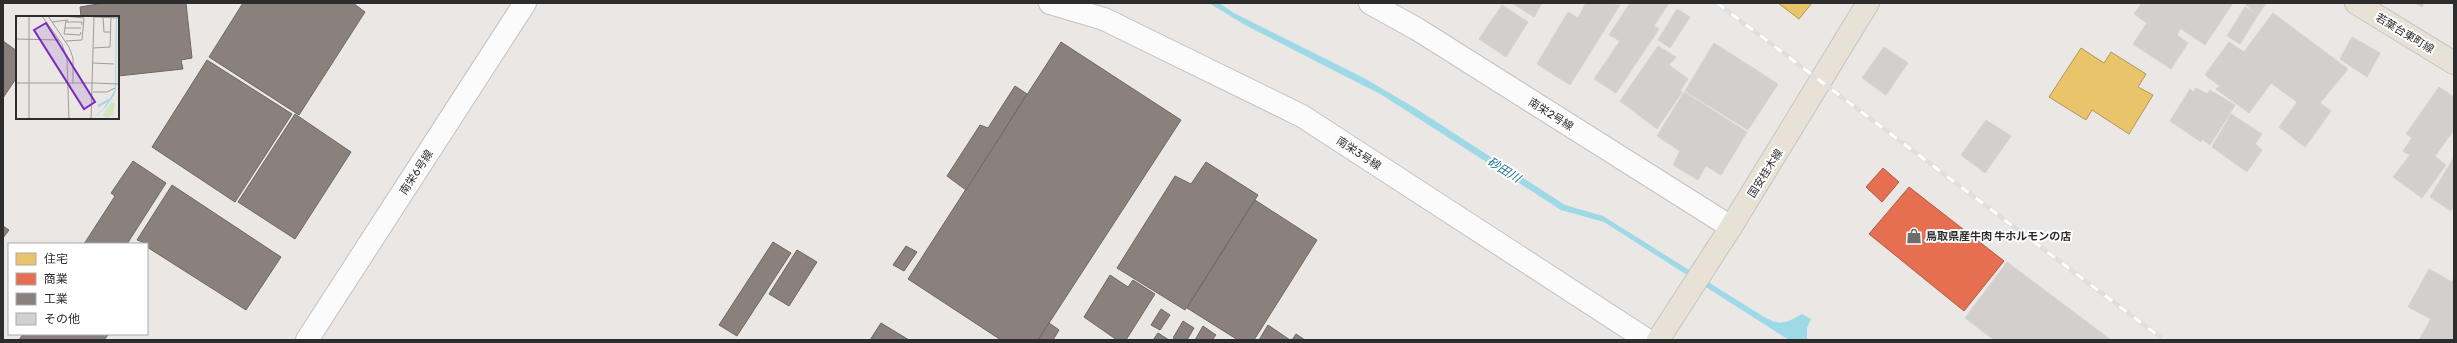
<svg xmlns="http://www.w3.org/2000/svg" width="2457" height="343" font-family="Rubik,'Noto Sans JP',sans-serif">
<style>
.water{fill:#9dd9e6}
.homes{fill:#e9c46a;stroke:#b19758}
.shops{fill:#e76f51;stroke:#af5b46}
.industry{fill:#8a817c;stroke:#6e6864}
.building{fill:#d2cfcd;stroke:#d5d3d0}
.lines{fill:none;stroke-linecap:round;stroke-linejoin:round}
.minor-casing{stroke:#c3c2c2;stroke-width:24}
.major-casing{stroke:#c6c4c3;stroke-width:24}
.minor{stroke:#fcfbfb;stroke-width:22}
.major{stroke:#e7e1d6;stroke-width:22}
.rail-casing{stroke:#dfdfe1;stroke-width:4.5}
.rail{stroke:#fff;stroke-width:3;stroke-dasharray:9;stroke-linecap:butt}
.labels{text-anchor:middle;stroke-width:4;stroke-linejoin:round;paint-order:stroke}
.street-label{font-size:11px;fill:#2d2d2d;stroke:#fff}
.poi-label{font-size:11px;font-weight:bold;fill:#2d2d2d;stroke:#fff;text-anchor:start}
.water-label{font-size:12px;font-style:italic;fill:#177597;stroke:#fff}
.inset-river{fill:none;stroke:#9dd9e6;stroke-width:2}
.inset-road{fill:none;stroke:#9e9d9b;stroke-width:1}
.view{fill:#7b2cbf;fill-opacity:0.15;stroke:#7b2cbf;stroke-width:2}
.inset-edge{fill:none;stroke:#2d2d2d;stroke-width:2}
</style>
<rect width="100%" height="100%" fill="#eae7e4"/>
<path class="water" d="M1209,3H1219L1234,13L1364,78L1415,108L1565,205L1603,216L1764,317C1781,326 1786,323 1802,314L1811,319L1807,328V340H1789L1604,222L1561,210L1382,95L1245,25Z"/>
<g class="homes">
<path d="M1778,3H1812L1799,19Z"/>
<path d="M2081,48L2104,63L2111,52L2146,74L2138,87L2153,95L2129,134L2092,110L2086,120L2049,97Z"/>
</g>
<g class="shops">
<path d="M1883,168L1899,182L1882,202L1866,187Z"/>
<path d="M1909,187L2004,261L1964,311L1869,234Z"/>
</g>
<g class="industry">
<path d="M104,3H186L192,58L181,60L183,69L118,76V17H81L80,7Z"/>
<path d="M243,3H353L365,12L299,115L209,57Z"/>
<path d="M3,41L17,51V77L3,98Z"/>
<path d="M1061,42L1181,120L1038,340H1001L908,279Z"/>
<path d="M207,60L292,114L235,202L152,147Z"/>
<path d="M1015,86L1027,94L966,190L947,176L980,125L988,128Z"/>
<path d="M295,114L351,152L295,239L238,202Z"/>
<path d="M133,161L166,183L127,244H84L115,196L111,193Z"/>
<path d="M1206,162L1258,195L1185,310L1117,268L1175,176L1191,184Z"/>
<path d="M172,185L281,257L246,310L147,247V244L137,240Z"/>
<path d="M1255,200L1317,240L1254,340H1238L1187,308Z"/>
<path d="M3,226L9,230L3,238Z"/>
<path d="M773,242L791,253L737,336L719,325Z"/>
<path d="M906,246L917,252L904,271L893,265Z"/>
<path d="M797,250L817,262L789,306L769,294Z"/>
<path d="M1110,275L1128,287L1133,280L1155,294L1126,340H1117L1084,317Z"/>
<path d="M1161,309L1170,315L1160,330L1151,325Z"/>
<path d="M1183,321L1194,328L1187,340H1177L1173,338Z"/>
<path d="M881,323L909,340H870Z"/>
<path d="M1049,323L1059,330L1053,340H1038Z"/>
<path d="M1268,325L1290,340H1259Z"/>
<path d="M1203,326L1216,335L1212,340H1195Z"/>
<path d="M1158,333L1169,340H1153Z"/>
<path d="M23,334H109L104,340H19Z"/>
<path d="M1296,334L1305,340H1292Z"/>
</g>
<g class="building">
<path d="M1512,3H1542L1534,17Z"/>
<path d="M1586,3L1620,5L1570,85L1537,64L1568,12L1578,18Z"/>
<path d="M1630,3H1669L1654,26L1659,29L1616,93L1594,79L1620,41L1609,35Z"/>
<path d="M2142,3H2233L2205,45L2180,28L2177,35L2188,43L2171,69L2133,44L2147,23L2134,14Z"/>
<path d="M2244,3H2266L2258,15Z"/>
<path d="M2415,3H2424L2422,7Z"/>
<path d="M1502,5L1528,22L1506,57L1479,39Z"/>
<path d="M2245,7L2258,15L2240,44L2227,36Z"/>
<path d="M1677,9L1690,17L1670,48L1658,40Z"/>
<path d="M2273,13L2348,69L2320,103L2331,111L2305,147L2279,127L2297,102L2271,83L2249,113L2216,89L2220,86L2205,75L2229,42L2244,52Z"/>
<path d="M2352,37L2380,53L2367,77L2340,59Z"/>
<path d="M1714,43L1778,84L1748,130L1685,91Z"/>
<path d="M1658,46L1676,57L1669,65L1688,79L1680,91L1682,92L1657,129L1620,101Z"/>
<path d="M1884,47L1908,63L1886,95L1862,78Z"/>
<path d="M2439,87L2454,97V130L2435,156L2446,165L2422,198L2393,177L2410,155L2403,151L2412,138L2406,134Z"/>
<path d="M2196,88L2207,94L2210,90L2235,105L2210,145L2202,139L2201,142L2170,121L2190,89L2193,92Z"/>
<path d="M1684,92L1747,132L1721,175L1706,166L1698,180L1673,165L1680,151L1657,136Z"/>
<path d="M2231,114L2262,134L2255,144L2262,150L2247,172L2212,147Z"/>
<path d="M1986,120L2011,136L1985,173L1961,155Z"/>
<path d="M2453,159L2454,205L2451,211L2430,197Z"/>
<path d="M2007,262L2111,340H1994L1965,318Z"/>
<path d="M2429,269L2452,282L2431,319L2408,307Z"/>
<path d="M2454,278V340H2419L2452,282Z"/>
</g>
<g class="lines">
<defs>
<g id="minor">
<path d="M1050,3L1104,19L1302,116L1647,340"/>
<path d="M1370,3L1417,29L1731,227"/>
<path d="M307,340L525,3"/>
</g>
<g id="major">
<path d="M2356,3L2454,63"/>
<path d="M1658,340L1731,227L1868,3"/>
</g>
</defs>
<use href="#minor" class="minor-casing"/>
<use href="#major" class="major-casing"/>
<use href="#minor" class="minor"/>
<use href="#major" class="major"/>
<defs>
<path id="rail" d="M1717,3L2164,340"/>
</defs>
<use href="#rail" class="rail-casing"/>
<use href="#rail" class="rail"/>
</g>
<defs>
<symbol id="shop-bare" viewBox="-9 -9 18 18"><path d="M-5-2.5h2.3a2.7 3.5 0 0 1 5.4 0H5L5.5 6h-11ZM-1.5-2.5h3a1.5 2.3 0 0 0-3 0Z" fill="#6f6e6d" stroke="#fff" stroke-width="2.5" paint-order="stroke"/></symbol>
</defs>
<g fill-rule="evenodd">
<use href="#shop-bare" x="1903" y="225" width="22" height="22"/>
</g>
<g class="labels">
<g class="street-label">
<text transform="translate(2405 33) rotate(31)" y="4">若葉台東町線</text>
<text transform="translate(1551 114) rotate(32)" y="4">南栄2号線</text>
<text transform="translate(1359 153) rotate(33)" y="4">南栄3号線</text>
<text transform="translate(416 172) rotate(-57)" y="4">南栄6号線</text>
<text transform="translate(1765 173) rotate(-58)" y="4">国安桂木線</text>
</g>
<g class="poi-label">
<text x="1926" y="240">鳥取県産牛肉 牛ホルモンの店</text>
</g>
<g class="water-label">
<text transform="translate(1504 170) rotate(32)" y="4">砂田川</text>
</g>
</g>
<g transform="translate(16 16)">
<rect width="103" height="103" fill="#eae7e4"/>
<path d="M95,86L99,87L97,99L90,102L87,99Z" fill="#d1e3c0"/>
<path d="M100,0H101L100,74L98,79L89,92L76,103L88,92L99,74Z" fill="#9dd9e6"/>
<path class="inset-river" d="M82,90L93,84"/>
<path class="inset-road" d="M26,0L46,28L51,43L53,103M32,0L53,31L57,42V67M47,0L68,2L66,24L50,25M78,1L103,2M87,1L88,16H94M36,6L52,4M50,6H66V9M49,12H65M48,18L64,19L65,16M48,18L50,5M0,23L43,24M77,32L94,31L95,1M77,47L98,48M0,67H77M77,67L103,68M77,76H91L99,72M13,103V0M75,103L78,0"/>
<path class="view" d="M30,7L79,86L68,93L18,14Z"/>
<rect width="103" height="103" class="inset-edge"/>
</g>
<rect width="2457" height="343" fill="none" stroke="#2d2d2d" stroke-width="8"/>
<rect x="8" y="243" width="140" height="92" fill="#ffffff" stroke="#ababab"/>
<rect x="16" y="253" width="20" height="12" fill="#e9c46a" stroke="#ababab"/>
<text x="44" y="263" font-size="12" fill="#2d2d2d">住宅</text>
<rect x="16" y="273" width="20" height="12" fill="#e76f51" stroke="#ababab"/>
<text x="44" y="283" font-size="12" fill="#2d2d2d">商業</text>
<rect x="16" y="293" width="20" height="12" fill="#8a817c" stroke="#ababab"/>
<text x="44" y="303" font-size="12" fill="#2d2d2d">工業</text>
<rect x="16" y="313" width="20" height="12" fill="#d2cfcd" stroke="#ababab"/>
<text x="44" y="323" font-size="12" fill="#2d2d2d">その他</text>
</svg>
